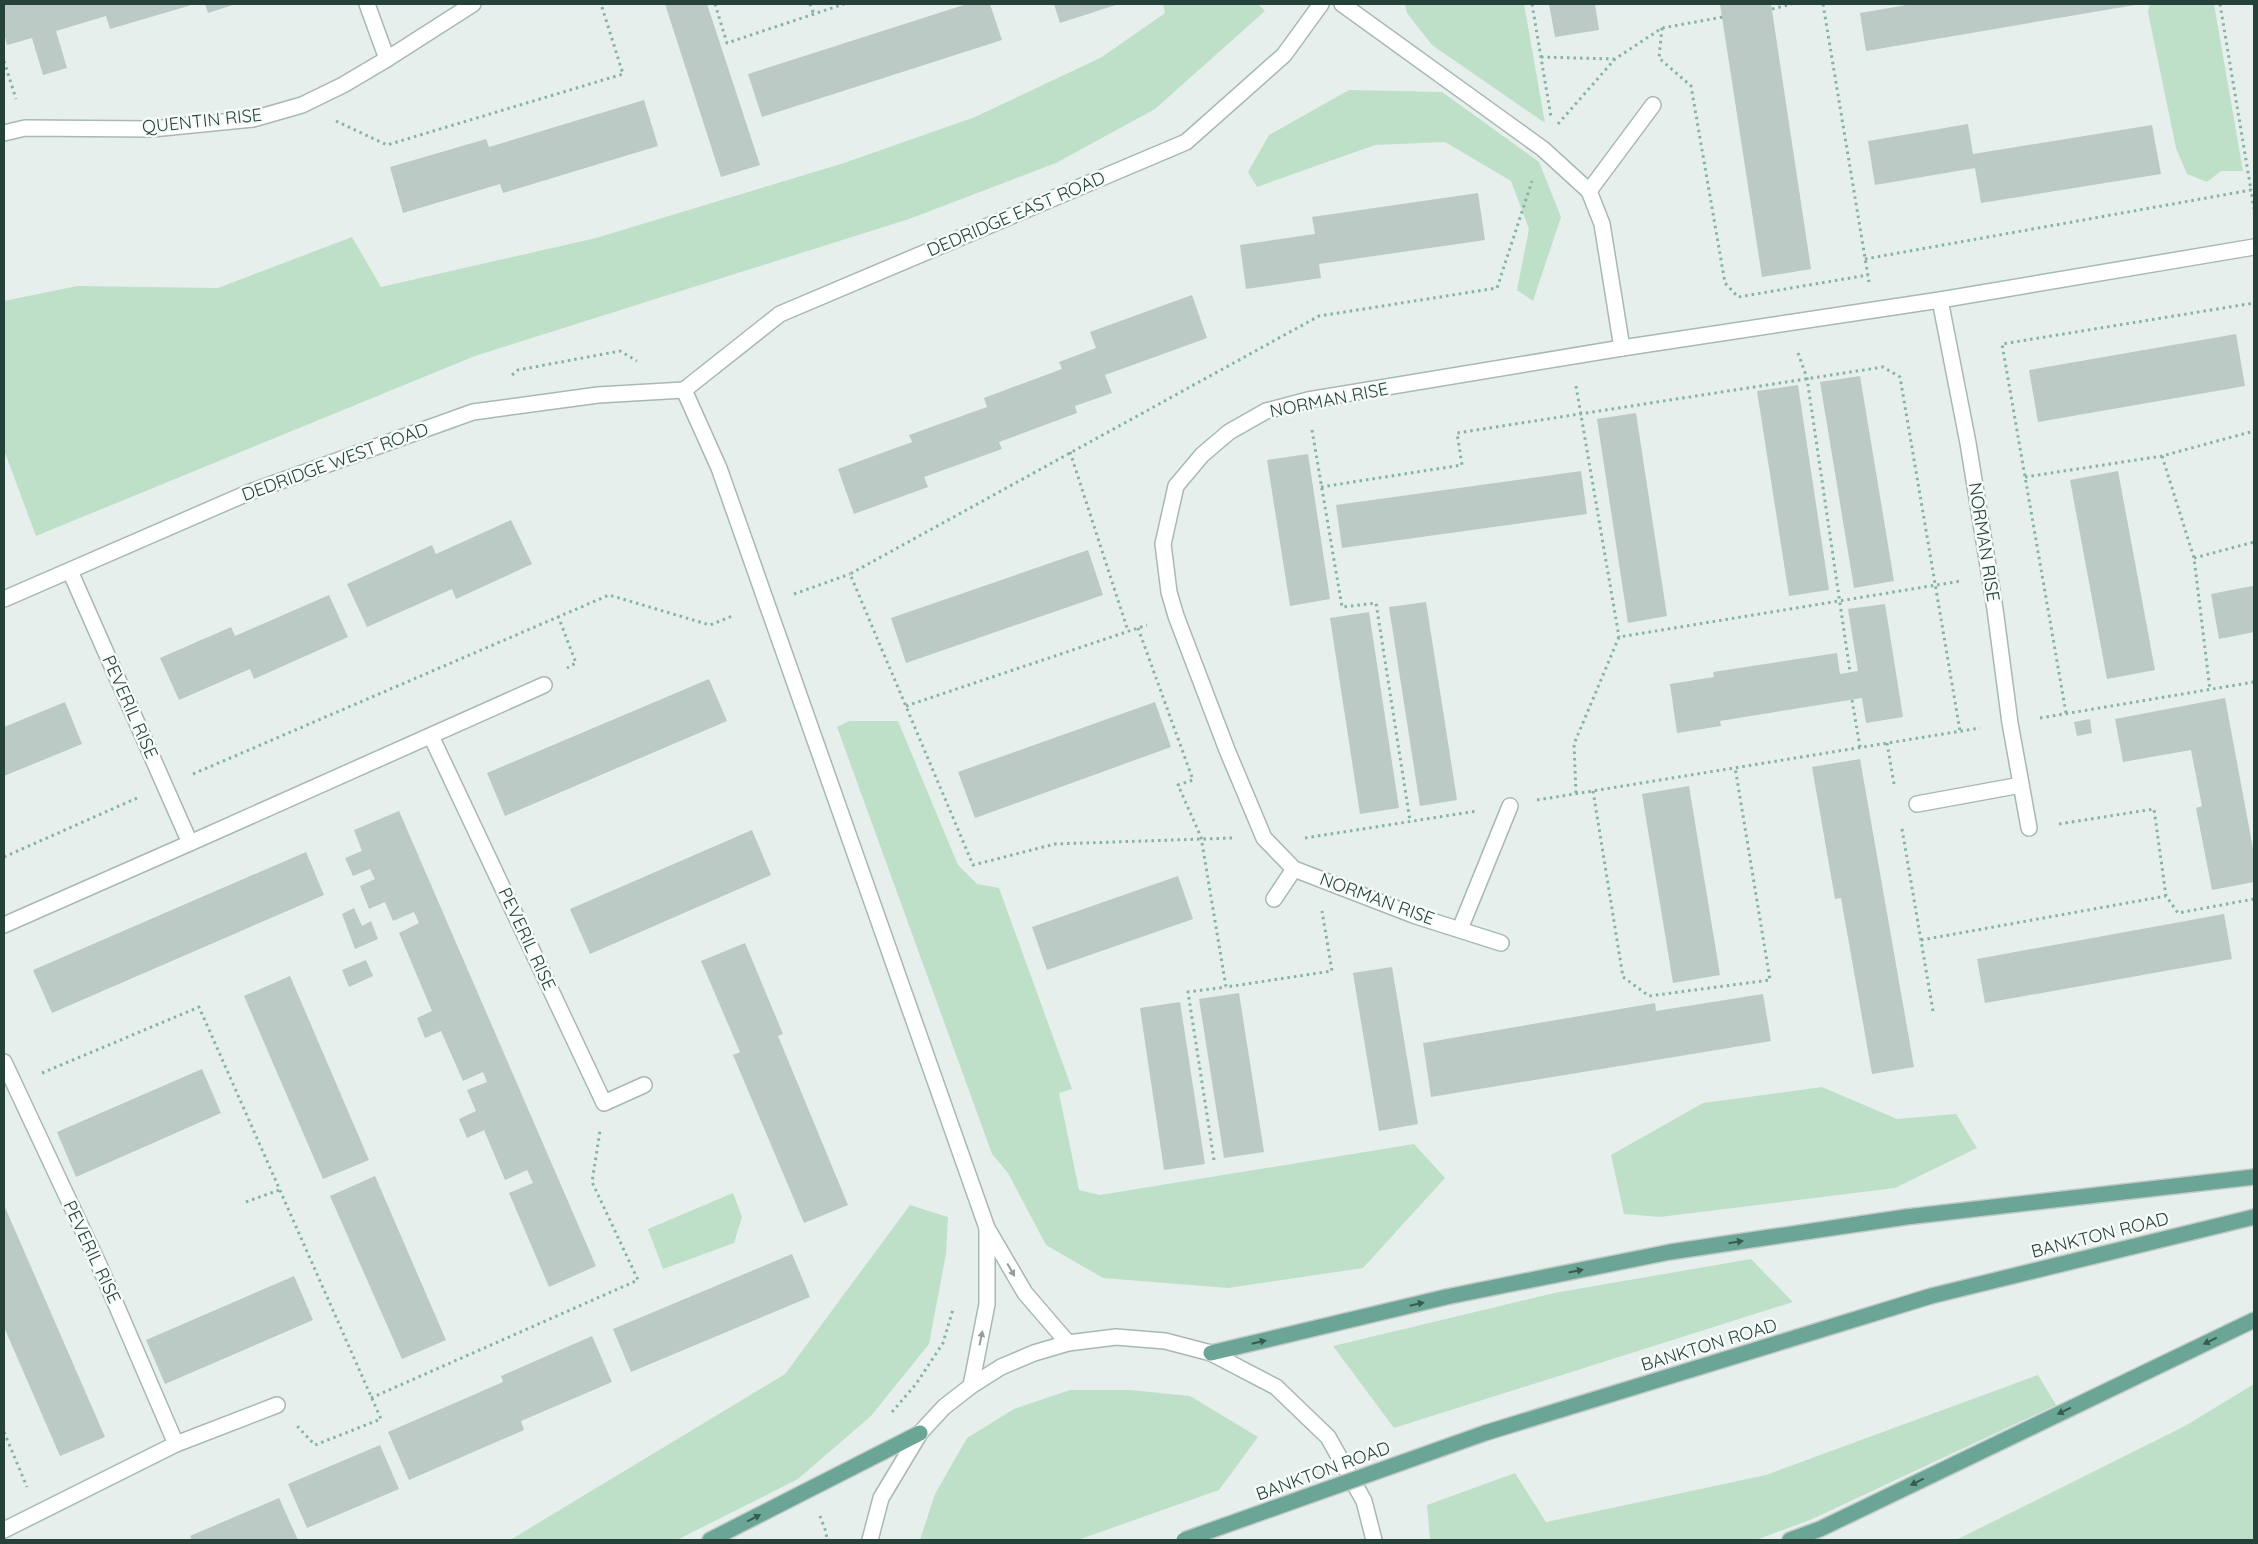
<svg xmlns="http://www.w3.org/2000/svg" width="2258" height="1544" font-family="Quicksand,sans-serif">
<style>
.green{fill:#bfe0c8}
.building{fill:#bbcac4}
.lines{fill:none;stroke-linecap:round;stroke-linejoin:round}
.minor-casing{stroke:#a8b8b2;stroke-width:18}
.tertiary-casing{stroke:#a8b8b2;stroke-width:18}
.primary-casing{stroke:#c2cac8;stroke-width:18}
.path{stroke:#86b3a5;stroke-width:3;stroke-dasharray:2.5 4;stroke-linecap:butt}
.minor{stroke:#fff;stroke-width:15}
.tertiary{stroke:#fff;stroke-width:15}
.primary{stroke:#6aa596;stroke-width:15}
.primary-bridge-casing{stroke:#c2cac8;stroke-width:18;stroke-linecap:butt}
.primary-bridge{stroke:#6aa596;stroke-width:15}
.oneway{fill:#365b51}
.oneway2{fill:#92a09c}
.labels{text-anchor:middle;stroke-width:5;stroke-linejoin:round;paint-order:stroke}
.street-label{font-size:18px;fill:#24423a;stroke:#f7fbf9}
</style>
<rect width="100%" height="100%" fill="#e6efeb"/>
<g class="green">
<path d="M1163,4H1258L1265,11L1155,109L1056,163L909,219L475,356L36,536L4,450V301L77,286L218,288L352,237L381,287L596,238L844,163L975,117L1102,57L1165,13Z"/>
<path d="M1405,4H1524L1545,123L1432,45L1407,13Z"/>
<path d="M2150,4H2214L2243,171H2221L2207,182L2187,174L2176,148L2148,12Z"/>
<path d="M1349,90L1442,92L1539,162L1561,217L1533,301L1517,290L1529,229L1511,181L1445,142L1375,145L1257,187L1248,172L1269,135Z"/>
<path d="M849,721H898L958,865L977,884L999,888L1072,1089L1059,1093L1079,1190L1100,1195L1414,1144L1445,1178L1363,1268L1228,1288L1103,1278L1046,1245L1008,1173L992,1154L837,727Z"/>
<path d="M1822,1087L1897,1119L1956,1114L1977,1148L1895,1188L1660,1217L1624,1214L1611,1155L1703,1103Z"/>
<path d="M733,1193L742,1217L734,1243L663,1269L648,1229Z"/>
<path d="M910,1205L948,1217L946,1254L929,1344L871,1416L798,1479L677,1540H510L785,1374Z"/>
<path d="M1751,1259L1793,1302L1394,1428L1333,1346L1554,1293Z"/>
<path d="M2038,1375L2056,1405L1810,1520L1756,1540H1430L1427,1505L1515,1473L1546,1522L1766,1475Z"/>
<path d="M2254,1384V1540H1956L2185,1426Z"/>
<path d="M1070,1390H1130L1190,1396L1258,1437L1219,1490L1078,1540H920L935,1494L967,1438L1014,1409Z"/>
</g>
<g class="building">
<path d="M4,4H195L110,29L106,16L56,31L67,68L43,75L32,38L7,45L4,33Z"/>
<path d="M205,4H236L208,13Z"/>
<path d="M665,4H707L760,165L721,177Z"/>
<path d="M967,4H990L1002,40L762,117L748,74Z"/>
<path d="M1054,4H1119L1060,23Z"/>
<path d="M1549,4H1595L1599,30L1555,37Z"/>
<path d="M1720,4H1771L1811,269L1762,277Z"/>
<path d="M1912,4H2135V5L1866,51L1860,13Z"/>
<path d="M644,100L658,146L503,193L500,184L403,213L390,167L486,139L489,147Z"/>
<path d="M1968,124L1973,154L2152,125L2161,174L1981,203L1975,168L1875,185L1868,141Z"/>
<path d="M1478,193L1485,240L1319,264L1321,278L1246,289L1240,245L1315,234L1312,217Z"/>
<path d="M1192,295L1207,338L1105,375L1112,393L1075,406L1077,413L999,442L1002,449L924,477L928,487L854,514L838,469L912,442L909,435L987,407L984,398L1062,369L1059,362L1096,348L1090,332Z"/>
<path d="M2236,334L2245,386L2038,422L2029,370Z"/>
<path d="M1860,376L1894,581L1854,588L1820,382Z"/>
<path d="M1798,385L1829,590L1789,596L1757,391Z"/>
<path d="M1636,413L1667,616L1628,623L1597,419Z"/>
<path d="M1308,454L1330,599L1290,606L1267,460Z"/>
<path d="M1581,471L1587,514L1342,548L1336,505Z"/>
<path d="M2118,471L2155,670L2107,679L2070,480Z"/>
<path d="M511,520L532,564L456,599L452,589L367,627L347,584L432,545L436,554Z"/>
<path d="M1088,550L1103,595L906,663L891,618Z"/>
<path d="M2252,586H2254V632L2219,639L2211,594Z"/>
<path d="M329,595L348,637L254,679L250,669L179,700L160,658L231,627L235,636Z"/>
<path d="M1426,602L1457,800L1420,806L1389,607Z"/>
<path d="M1885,604L1903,717L1866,723L1862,698L1720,721L1721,726L1677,733L1670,684L1714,677L1713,672L1837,653L1840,674L1858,671L1848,609Z"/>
<path d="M1369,612L1399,808L1360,814L1330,618Z"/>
<path d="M709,679L727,721L505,816L487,773Z"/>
<path d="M2225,698L2254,854V882L2212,890L2196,808L2202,806L2191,750L2123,762L2115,719Z"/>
<path d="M65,702L82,744L4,776V727Z"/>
<path d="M1155,702L1171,747L975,818L958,772Z"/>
<path d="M2090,719L2092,733L2077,736L2074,722Z"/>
<path d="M1860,759L1914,1067L1872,1074L1841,898L1835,899L1812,767Z"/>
<path d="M1689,786L1720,975L1673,983L1642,794Z"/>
<path d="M399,811L596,1266L549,1287L509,1193L533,1183L527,1170L505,1180L484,1130L467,1138L459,1119L476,1111L467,1090L487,1082L483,1072L463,1081L441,1031L425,1038L417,1018L432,1011L399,933L419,923L414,912L393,921L385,902L369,909L360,886L375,879L370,869L353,876L345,858L362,851L354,830Z"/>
<path d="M752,830L771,875L590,954L570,909Z"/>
<path d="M306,852L324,895L52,1013L33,970Z"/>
<path d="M1178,876L1193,919L1047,970L1032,927Z"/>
<path d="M354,908L362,926L371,921L378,939L355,949L342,914Z"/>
<path d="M2224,914L2232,959L1985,1003L1977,959Z"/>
<path d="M745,943L783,1034L778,1036L848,1205L804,1223L733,1055L740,1052L701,961Z"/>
<path d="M366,960L373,976L349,987L342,970Z"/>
<path d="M1392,967L1418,1124L1379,1131L1353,973Z"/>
<path d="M290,976L369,1160L323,1179L244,996Z"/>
<path d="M1239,993L1264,1152L1224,1158L1199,999Z"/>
<path d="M1763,994L1771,1041L1431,1097L1423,1043L1655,1003L1656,1011Z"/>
<path d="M1180,1002L1205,1164L1164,1170L1140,1008Z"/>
<path d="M202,1069L221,1113L76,1177L57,1132Z"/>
<path d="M375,1176L446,1340L402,1359L330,1196Z"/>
<path d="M4,1205L105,1437L60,1456L4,1327Z"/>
<path d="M792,1254L810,1297L631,1372L613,1329Z"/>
<path d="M294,1276L313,1320L165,1384L146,1340Z"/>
<path d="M592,1336L612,1382L521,1421L524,1430L409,1480L388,1432L503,1382L501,1376Z"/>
<path d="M380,1445L399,1489L307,1528L288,1484Z"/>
<path d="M279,1498L298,1540H192L190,1536Z"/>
</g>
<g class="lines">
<defs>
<g id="minor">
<path d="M367,4L387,59"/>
<path d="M1342,4L1543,149L1589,191L1602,224L1622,348L1940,300L2254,247"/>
<path d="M4,133L25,128L152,129L253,119L302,105L343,85L387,59L473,4"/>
<path d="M1589,191L1653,105"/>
<path d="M1940,300L1968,443L1995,609L2010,723L2029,828"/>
<path d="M70,571L190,843L544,685"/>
<path d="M431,736L604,1103L644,1085"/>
<path d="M1917,804L2021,785"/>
<path d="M1274,899L1294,869"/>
<path d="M4,925L190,843"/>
<path d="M1460,929L1510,806"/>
<path d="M1501,943L1416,916L1294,869L1264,838L1227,750L1176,616L1169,592L1163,544L1176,486L1202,455L1229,432L1266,411L1308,400L1622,348"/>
<path d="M4,1062L99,1265L176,1444L277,1405"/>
<path d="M4,1530L176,1444"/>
</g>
<g id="tertiary">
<path d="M684,390L719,468L987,1228L1025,1293L1068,1343"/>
<path d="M684,390L780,314L1186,142L1284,55L1321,4"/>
<path d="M4,599L250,492L473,412L598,395L684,390"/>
<path d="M971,1386L987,1304V1229"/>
<path d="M870,1540L881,1498L920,1433L944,1407L971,1386L1001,1367L1034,1353L1068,1343L1116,1337L1165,1341L1211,1353L1276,1387L1328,1437L1364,1501L1374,1540"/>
</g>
<g id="primary">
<path d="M1211,1353L1446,1297L1670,1252L1906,1217L2254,1177"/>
<path d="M1485,1433L1931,1296L2254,1217"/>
<path d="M710,1540L920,1433"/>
<path d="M1790,1540L1820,1529L2254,1320"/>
</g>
</defs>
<use href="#minor" class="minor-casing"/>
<use href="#tertiary" class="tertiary-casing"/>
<use href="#primary" class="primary-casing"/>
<g class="path">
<path d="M715,4L727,43L844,4"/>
<path d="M810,4L814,15"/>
<path d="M1532,4L1551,117"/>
<path d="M1823,4L1869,282"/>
<path d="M2220,4L2251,190"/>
<path d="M1772,9L1792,4"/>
<path d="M1662,28L1659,58L1691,86L1725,283L1738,297L1868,275"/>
<path d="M1541,57L1614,59"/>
<path d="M4,61L16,99"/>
<path d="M336,121L387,145L623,74L601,4"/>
<path d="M1558,124L1615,59L1662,28L1723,17"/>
<path d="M1865,259L2251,190L2254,209"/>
<path d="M1798,353L1807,378L1850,672"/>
<path d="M512,375L518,370L620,351L637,361"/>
<path d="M1576,386L1619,637"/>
<path d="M1312,430L1342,607L1376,603L1410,821"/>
<path d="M1070,452L1128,631"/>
<path d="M2162,456L2194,558L2210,690"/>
<path d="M2025,477L2162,456L2254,431"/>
<path d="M1321,487L1462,465L1457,433L1883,367L1900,377L1960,731"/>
<path d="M2194,558L2254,542"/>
<path d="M794,594L850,574"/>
<path d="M558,616L576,663L567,668"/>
<path d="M1138,628L1193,780L1178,785L1201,837L1226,987L1332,971L1322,911"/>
<path d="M1852,700L1860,747"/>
<path d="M906,706L1147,625"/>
<path d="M2066,713L2002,344L2254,303"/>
<path d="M2040,718L2254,682"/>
<path d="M1887,743L1894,784"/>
<path d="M193,774L609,595L710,625L732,616"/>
<path d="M1593,791L1623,977L1649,996L1770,980L1735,767"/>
<path d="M1576,793L1574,744L1619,637L1961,581"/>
<path d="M1537,800L1980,728"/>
<path d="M2059,824L2154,809L2166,896L2178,913L2254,899"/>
<path d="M1902,829L1933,1011"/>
<path d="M1232,838L1055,844L973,865L850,574L1319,316L1497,288L1532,181"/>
<path d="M1305,838L1477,811"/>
<path d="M4,857L137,798"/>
<path d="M1921,940L2166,896"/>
<path d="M42,1073L199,1007L381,1419L315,1445L296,1425"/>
<path d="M1214,1160L1188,992L1226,987"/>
<path d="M246,1202L279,1190"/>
<path d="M371,1398L638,1280L592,1182L600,1131"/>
<path d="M892,1412L916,1384L943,1343L953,1309"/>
<path d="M4,1432L27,1487"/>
<path d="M820,1516L826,1532L827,1540"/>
</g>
<use href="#minor" class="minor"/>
<use href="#tertiary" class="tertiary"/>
<use href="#primary" class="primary"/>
<defs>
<path id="primary-bridge" d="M1184,1540L1485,1433"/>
</defs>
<use href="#primary-bridge" class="primary-bridge-casing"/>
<use href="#primary-bridge" class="primary-bridge"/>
</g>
<defs><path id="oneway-solid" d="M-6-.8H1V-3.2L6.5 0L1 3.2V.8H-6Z" transform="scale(1.25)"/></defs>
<g class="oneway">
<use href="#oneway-solid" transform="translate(1736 1242) rotate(-9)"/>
<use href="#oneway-solid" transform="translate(1576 1271) rotate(-11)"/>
<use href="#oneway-solid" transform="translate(1417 1304) rotate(-13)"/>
<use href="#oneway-solid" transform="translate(2210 1341) rotate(154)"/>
<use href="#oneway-solid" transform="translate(1259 1342) rotate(-13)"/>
<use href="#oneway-solid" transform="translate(2064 1411) rotate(154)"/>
<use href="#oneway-solid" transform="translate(1917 1482) rotate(154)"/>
<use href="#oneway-solid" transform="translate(754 1518) rotate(-27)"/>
</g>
<g class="oneway2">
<use href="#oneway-solid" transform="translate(1011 1270) rotate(60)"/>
<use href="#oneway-solid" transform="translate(981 1338) rotate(-78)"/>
</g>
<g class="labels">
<g class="street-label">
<text transform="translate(202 121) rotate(-6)" y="6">QUENTIN RISE</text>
<text transform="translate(1016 214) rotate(-23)" y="6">DEDRIDGE EAST ROAD</text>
<text transform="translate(1329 400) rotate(-11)" y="6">NORMAN RISE</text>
<text transform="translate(335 462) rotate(-20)" y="6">DEDRIDGE WEST ROAD</text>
<text transform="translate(1984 542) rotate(81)" y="6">NORMAN RISE</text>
<text transform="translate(130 707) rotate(66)" y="6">PEVERIL RISE</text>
<text transform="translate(1377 899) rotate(20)" y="6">NORMAN RISE</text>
<text transform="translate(527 939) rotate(65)" y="6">PEVERIL RISE</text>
<text transform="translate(2100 1235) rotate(-14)" y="6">BANKTON ROAD</text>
<text transform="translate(92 1252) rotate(65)" y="6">PEVERIL RISE</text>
<text transform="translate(1709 1345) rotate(-17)" y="6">BANKTON ROAD</text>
<text transform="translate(1323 1471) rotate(-20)" y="6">BANKTON ROAD</text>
</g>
</g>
<rect width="2258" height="1544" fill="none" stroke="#24423a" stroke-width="10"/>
</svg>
